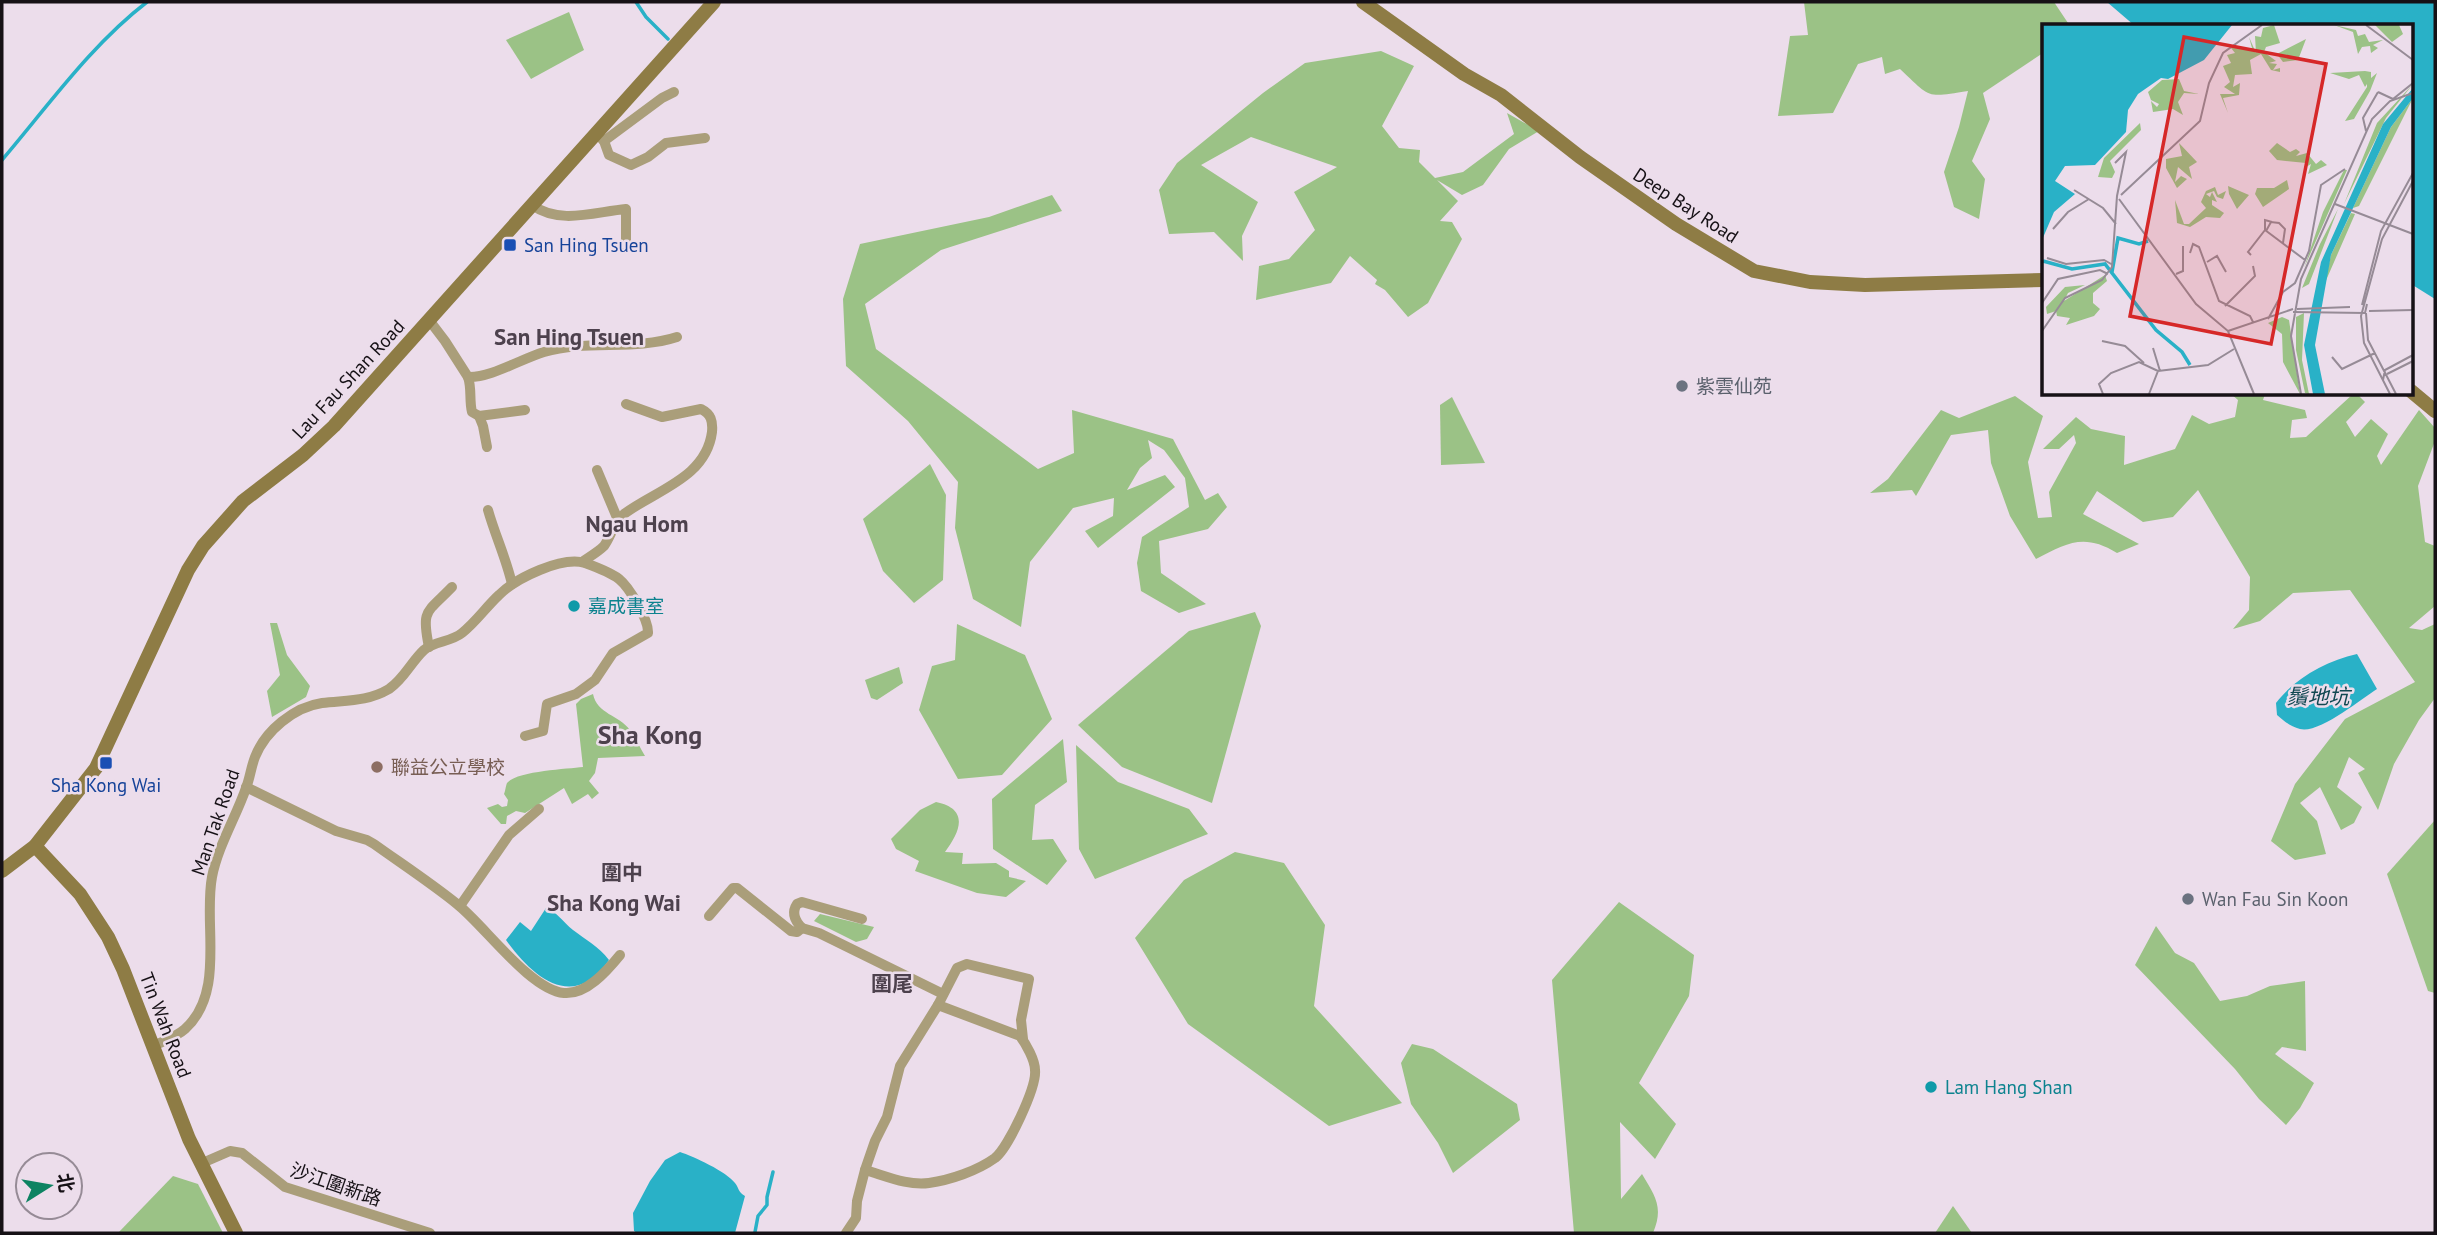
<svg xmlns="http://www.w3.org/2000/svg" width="2437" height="1235" font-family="'PT Sans','Noto Sans SC',sans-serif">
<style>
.green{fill:#9bc286}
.water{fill:#29b1c7}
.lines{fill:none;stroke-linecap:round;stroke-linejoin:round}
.stream{stroke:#29b1c7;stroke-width:3.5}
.street{stroke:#aa9e7a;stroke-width:10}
.secondary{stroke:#8e7c45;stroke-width:14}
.transit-dot{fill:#1a4fb4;stroke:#ecddeb;stroke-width:2.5}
.worship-dot{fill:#6b7280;stroke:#ecddeb;stroke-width:2.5}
.culture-dot{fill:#0f9aa8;stroke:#ecddeb;stroke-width:2.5}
.education-dot{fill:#8d6e63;stroke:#ecddeb;stroke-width:2.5}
.labels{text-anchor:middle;stroke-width:5;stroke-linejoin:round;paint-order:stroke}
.street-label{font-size:19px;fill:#161116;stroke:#ecddeb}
.transit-label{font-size:19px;fill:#164399;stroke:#ecddeb;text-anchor:start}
.worship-label{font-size:19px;fill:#5b616d;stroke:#ecddeb;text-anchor:start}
.culture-label{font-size:19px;fill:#0d838f;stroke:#ecddeb;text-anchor:start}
.education-label{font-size:19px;fill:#785e54;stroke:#ecddeb;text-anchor:start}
.water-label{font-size:21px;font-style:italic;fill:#114852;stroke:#ecddeb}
.neighbourhood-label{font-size:21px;font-weight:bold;fill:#4d414d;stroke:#ecddeb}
.quarter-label{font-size:23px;font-weight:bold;fill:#4d414d;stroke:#ecddeb}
.district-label{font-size:26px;font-weight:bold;fill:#4d414d;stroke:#ecddeb}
.inset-river{fill:none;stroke:#29b1c7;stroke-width:3.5}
.inset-road{fill:none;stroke:#968b96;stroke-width:2}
.view{fill:#d62828;fill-opacity:0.15;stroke:#d62828;stroke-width:3.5}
.inset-edge{fill:none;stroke:#161116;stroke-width:3.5}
</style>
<rect width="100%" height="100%" fill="#ecddeb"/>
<g class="green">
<path d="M1804,2H2054L2070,26H2043V53L1983,93L1990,119L1972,161L1985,179L1979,219L1954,207L1944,172L1959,127L1968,91C1925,98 1931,98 1900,69L1885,74L1882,57L1858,64L1833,113L1778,116L1790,36L1808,35Z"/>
<path d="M569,12L584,50L531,79L506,40Z"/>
<path d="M1381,51L1414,66L1382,126L1399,148L1420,150L1419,162L1435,178L1463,172L1514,134L1507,113L1539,131L1509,149L1483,185L1462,195L1437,180L1458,201L1440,221L1452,222L1462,239L1428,303L1408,317L1385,290L1375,284L1377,280L1350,256L1331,283L1256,300L1259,266L1289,259L1315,230L1294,192L1337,167L1251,137L1201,165L1258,202L1242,236L1243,261L1214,232L1169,234L1159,190L1177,163L1263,93L1305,63Z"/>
<path d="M1052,195L1062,211L941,250L865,304L876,349L1038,469L1074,453L1072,410L1173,439L1205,500L1218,493L1227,507L1208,529L1159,541L1161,573L1206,604L1179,613L1141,591L1137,563L1142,537L1189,507L1185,478L1164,450L1148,440L1152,458L1140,468L1127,490L1165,475L1175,487L1098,548L1085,531L1113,516L1114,498L1073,508L1030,562L1021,627L973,599L955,528L958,482L908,421L846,366L843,299L860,244L989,217Z"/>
<path d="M2231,394H2265L2263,400L2305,410L2307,418L2292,420L2290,438L2306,437L2353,394H2357L2365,402L2346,422L2355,437L2371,419L2388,434L2377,456L2381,465L2419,410L2435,428V441L2418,486L2425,542L2435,546V606L2409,628L2422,630L2435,624V698L2419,720L2394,764L2378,810L2358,773L2365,769L2349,757L2337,787L2362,807L2354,823L2341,830L2320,787L2300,803L2317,821L2326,854L2295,860L2271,841L2295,784L2345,719L2415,682L2350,590L2293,593L2260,621L2233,629L2249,610L2250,577L2198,490L2173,517L2143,522L2097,491L2083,514L2139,544L2117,553C2084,533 2067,543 2036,559L2010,516L1991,463L1988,430L1951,435L1916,496L1912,490L1870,493L1888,479L1941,410L1959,418L2015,396L2043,416L2028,462L2038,518L2052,517L2049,492L2076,443L2074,435L2059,449H2043L2076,417L2091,429L2125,436L2124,465L2175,449L2192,415L2209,424L2235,417L2238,400Z"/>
<path d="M1452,397L1485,463L1441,465L1440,405Z"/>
<path d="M930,464L946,495L943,580L914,603L883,571L863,519Z"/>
<path d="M1255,612L1261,626L1212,803L1122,767L1078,725L1189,631Z"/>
<path d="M270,623H277L287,655L310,686L306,697L272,717L267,691L280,675Z"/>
<path d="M957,624L1025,655L1052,719L1002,775L958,779L919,710L932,666L955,660Z"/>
<path d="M899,667L903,683L877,700L871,698L865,680Z"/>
<path d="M593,694C597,714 619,715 630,730C636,738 640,748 645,756L598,758L595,773L589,781L599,793L592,799L588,794L572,804L564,788L525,813L516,811L507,816L506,824H501L487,808L498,804L502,807L507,806L508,800L504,794C505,792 506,785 507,783C517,771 567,769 583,767L576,704L581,699Z"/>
<path d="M1063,739L1067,782L1035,805L1032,840L1053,839L1067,861L1047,885L993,849L992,799Z"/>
<path d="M1076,745L1118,782L1189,809L1208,834L1095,879L1079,849Z"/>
<path d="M936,802C970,809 960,832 945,852L963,853L962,864L996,863L1009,871V877L1026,881L1006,897L977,893L915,871L919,861L896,849L891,839L920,810Z"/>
<path d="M2435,820V993L2428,991L2387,874Z"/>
<path d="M1235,852L1284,863L1325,925L1314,1006L1402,1103L1329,1126L1188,1024L1135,938L1184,880Z"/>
<path d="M1619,902L1694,955L1689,996L1639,1083L1676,1124L1655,1159L1620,1122L1621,1199L1642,1174C1655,1196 1664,1207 1653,1233H1574L1552,980Z"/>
<path d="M820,914L874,927L867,939L856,942L814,921Z"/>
<path d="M2156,926L2175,953L2194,963L2220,1001L2247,996L2270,986L2305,981L2306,1051L2282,1047L2275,1054L2314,1083L2300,1108L2286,1125L2259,1099L2235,1069L2135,965Z"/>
<path d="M1412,1044L1433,1049L1517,1104L1520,1120L1453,1173L1438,1143L1411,1104L1401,1063Z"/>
<path d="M173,1176L198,1184L223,1233H118Z"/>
<path d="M1953,1206L1972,1233H1935Z"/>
</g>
<g class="water">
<path d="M2107,2H2435V299L2411,284V26H2135Z"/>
<path d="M2357,654L2377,689C2361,699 2319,734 2300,729C2291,727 2284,721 2277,715L2276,703C2295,678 2326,661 2357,654Z"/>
<path d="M546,908C557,912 563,922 573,930C586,940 598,946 609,960C574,1012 533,978 506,940L520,922L531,931Z"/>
<path d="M680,1152C693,1156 727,1172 735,1183C739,1188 738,1192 745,1196L735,1233H637L634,1231L633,1213L650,1181L665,1160Z"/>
</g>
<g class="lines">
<g class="stream">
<path d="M636,2L646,17L668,39"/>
<path d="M2,160C48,106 91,45 147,2"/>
<path d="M755,1232L758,1216L767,1205V1197L773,1172"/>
</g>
<g class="street">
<path d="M599,136L604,141L662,98L674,92"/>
<path d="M604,141L609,155L631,165L648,157L666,143L705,138"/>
<path d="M532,205C560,225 594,212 626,209V249"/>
<path d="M429,320L445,341L468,377C490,378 521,359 544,352C587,339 634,351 677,337"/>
<path d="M468,377C472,389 469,400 472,412L479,416L525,410"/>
<path d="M479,416L483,426L487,447"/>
<path d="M597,470L618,520"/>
<path d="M488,510C495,535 506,558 512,584"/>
<path d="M582,562C589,557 598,552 604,546C612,535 613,523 624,514C656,490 706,478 712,432C713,421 711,414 701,409L662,417L626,404"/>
<path d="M429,647C421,609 427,613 452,587"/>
<path d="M246,787L336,831L367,840L374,844C402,864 431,883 457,904C484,925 530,990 564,993C586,995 607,971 620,955"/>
<path d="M460,906L509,835L539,809"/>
<path d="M709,916L733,888H737L791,931L797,932L802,928L819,933L943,994"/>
<path d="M802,928C795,921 791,913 797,904L802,902L862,919"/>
<path d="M153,1046C164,1041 176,1037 185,1029C226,992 203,924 212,877C218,846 236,817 246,788C250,778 251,767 255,757C265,731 294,707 322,703C346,700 367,702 389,689C404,679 411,662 424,650C434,641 451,642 462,633C476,622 486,607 499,595C516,578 562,556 585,563C596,567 610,572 619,579C629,587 649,620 648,633L613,653L595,680L576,694L547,704L543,731L525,736"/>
<path d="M200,1164L230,1151L242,1153L285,1187L430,1233"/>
<path d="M865,1170C886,1176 908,1186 929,1183C950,1180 977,1171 995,1158C1008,1148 1037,1087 1035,1070C1035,1060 1026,1044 1020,1036L938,1005"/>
<path d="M846,1233L856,1218L857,1201L865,1170L875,1141L887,1117L900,1066L938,1005L957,968L967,964L1029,979L1021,1020L1023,1039"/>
</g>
<g class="secondary">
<path d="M1363,2L1464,74L1501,95L1580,157L1676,224L1754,271L1810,282L1865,285L2043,280"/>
<path d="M2411,391L2435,411"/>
<path d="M35,846L80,894L108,937L123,969L189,1139L236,1233"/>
<path d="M2,871L35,846L96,768L188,570L203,546L243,501L303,455L334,426L714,2"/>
</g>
</g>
<g class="transit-dot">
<rect x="503" y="238" width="14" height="14" rx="3.5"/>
<rect x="99" y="756" width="14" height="14" rx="3.5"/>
</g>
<g class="worship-dot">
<circle cx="1682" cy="386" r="7"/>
<circle cx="2188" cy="899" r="7"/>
</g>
<g class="culture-dot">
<circle cx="574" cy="606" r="7"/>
<circle cx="1931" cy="1087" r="7"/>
</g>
<circle class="education-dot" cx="377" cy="767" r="7"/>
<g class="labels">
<g class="street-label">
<text transform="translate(1686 205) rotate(33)" y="7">Deep Bay Road</text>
<text transform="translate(348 379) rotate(-47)" y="7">Lau Fau Shan Road</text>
<text transform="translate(215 822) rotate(-71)" y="7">Man Tak Road</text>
<text transform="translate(166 1025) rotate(69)" y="7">Tin Wah Road</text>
<text transform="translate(336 1184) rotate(19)" y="7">沙江圍新路</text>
</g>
<g class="transit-label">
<text x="524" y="252">San Hing Tsuen</text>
<text x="106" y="792" text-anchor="middle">Sha Kong Wai</text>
</g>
<g class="worship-label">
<text x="1696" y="393">紫雲仙苑</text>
<text x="2202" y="906">Wan Fau Sin Koon</text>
</g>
<g class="culture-label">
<text x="588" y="613">嘉成書室</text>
<text x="1945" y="1094">Lam Hang Shan</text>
</g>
<g class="education-label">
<text x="391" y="774">聯益公立學校</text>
</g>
<g class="water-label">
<text x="2318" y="704">鬚地坑</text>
</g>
<g class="neighbourhood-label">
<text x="622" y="880">圍中</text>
<text x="892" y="991">圍尾</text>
</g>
<g class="quarter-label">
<text x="569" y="345">San Hing Tsuen</text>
<text x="637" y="532">Ngau Hom</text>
<text x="614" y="911">Sha Kong Wai</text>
</g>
<g class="district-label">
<text x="650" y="744">Sha Kong</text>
</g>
</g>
<g transform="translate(2042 24)">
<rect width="371" height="371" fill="#ecddeb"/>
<path d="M232,1L238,19L224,23L222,28L234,37L227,39L235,40L231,46L238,44V48L229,46L219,30L208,36L210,50L193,51L191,63L198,59L197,71L181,74L186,89L178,70H193L182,63L188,58L181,42L189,39L185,31L193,29L189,24H210L207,13L214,29L213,12L219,13L221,4ZM292,1L314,6L316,12L323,10L327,18L341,16L331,21L336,24L329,29L328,22L320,23L316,30L311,8ZM333,1H357L361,10L350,18ZM264,15L256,36L241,38L235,30ZM323,47L329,48V54L335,49L328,67L312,95L303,97L325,63V60L323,63L317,51L307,55L288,49ZM137,55L142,67L157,70L142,69L136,78L141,91L131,85L111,88L109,77L115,83L117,80L109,76L106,68L120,56ZM371,60L344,94L302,180L335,99ZM371,74L317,182L311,184L349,103ZM98,99L99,106L68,137L73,148L70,154L56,153L62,134ZM137,119L155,138L147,143L150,155L136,143L133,158L139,152L145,155L135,164L124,144V135L140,132ZM235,119L248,128L254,125L258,128L254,132L265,129L274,140L279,136L285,141L266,150L269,140L264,143V139L235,136L227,127ZM302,146H305L262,244L281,188ZM245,156L247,165L221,183L213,170L215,164H232ZM186,162L207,171L195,185L187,170ZM173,163L176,171L184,167L181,175L175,173L172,167L164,170L168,173L170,168L175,178L170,176V181L182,189L178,194L164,193L148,203L135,199L133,176L142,200H147L164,184L159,178L164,167ZM296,185L267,260L260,264L278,220ZM309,189L313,190L282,261L289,231ZM63,251L65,257L51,269V279L58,285L52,292L24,301L28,294L15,292L14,287L5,290L4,283L23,263L43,261L26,269L22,277ZM262,289L260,336L267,370L263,369L254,326V293ZM240,293L247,296L258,370L241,338L240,310L226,299Z" fill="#9bc286"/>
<path d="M0,1H190L162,36L126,55L119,54L96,70L86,86L84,108L53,141L23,142L13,157L33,170L12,188L0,216V238ZM371,64V74L349,103L289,231L273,321L283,370H271L262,321L279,238L341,100Z" fill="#29b1c7"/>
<path class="inset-river" d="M1,237L30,245L63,240L114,306L140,328L148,341M70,248L76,214L97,220L106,217"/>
<path class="inset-road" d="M324,1L371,36M336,68L351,75L371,59M324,107L321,94L336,68M32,166L61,184L74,200M79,171L158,97L167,59L181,29L220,1M77,175L154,280L186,307L212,370M293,180L371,210M11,205L26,188L47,175M223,206L263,236M224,207L229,198L237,199L243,205L241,219M148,229L151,220L157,223L177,277L208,292L211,298M209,231L206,228L223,206V196L230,198M5,234L24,240L62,236L71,241M165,238L175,232L184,248M134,250L141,247V222M0,279L16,255L58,246L66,250M320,281L339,207L371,149M183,282L213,252L211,242M255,285L308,283M327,287L371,286M251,288L323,289L325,280M324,289L326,316L354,370M226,295L241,268L253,259L267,227L279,161L303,145M0,307L23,274L60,256L70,243L75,172L84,128L73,139M186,307L251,285M60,317L83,322L102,339M111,324L118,347M290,333L300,345L333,329M116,347L166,341L192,325M345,350L371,337M341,356L343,346L371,331M61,370L57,360L69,349L97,338L116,347M107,370L116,347M259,370L249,312L259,255L330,95L348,77L371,69M348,370L322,319L319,292L340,215L371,157"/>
<path class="view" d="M142,13L284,40L229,320L88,292Z"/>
<rect width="371" height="371" class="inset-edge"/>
</g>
<rect width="2437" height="1235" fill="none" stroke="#161116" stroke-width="7"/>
<g transform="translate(49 1186) rotate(79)"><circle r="33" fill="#ecddeb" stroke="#968b96" stroke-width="2"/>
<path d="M0-5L12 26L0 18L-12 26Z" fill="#0d8362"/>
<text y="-10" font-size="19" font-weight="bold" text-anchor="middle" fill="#161116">北</text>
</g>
</svg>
